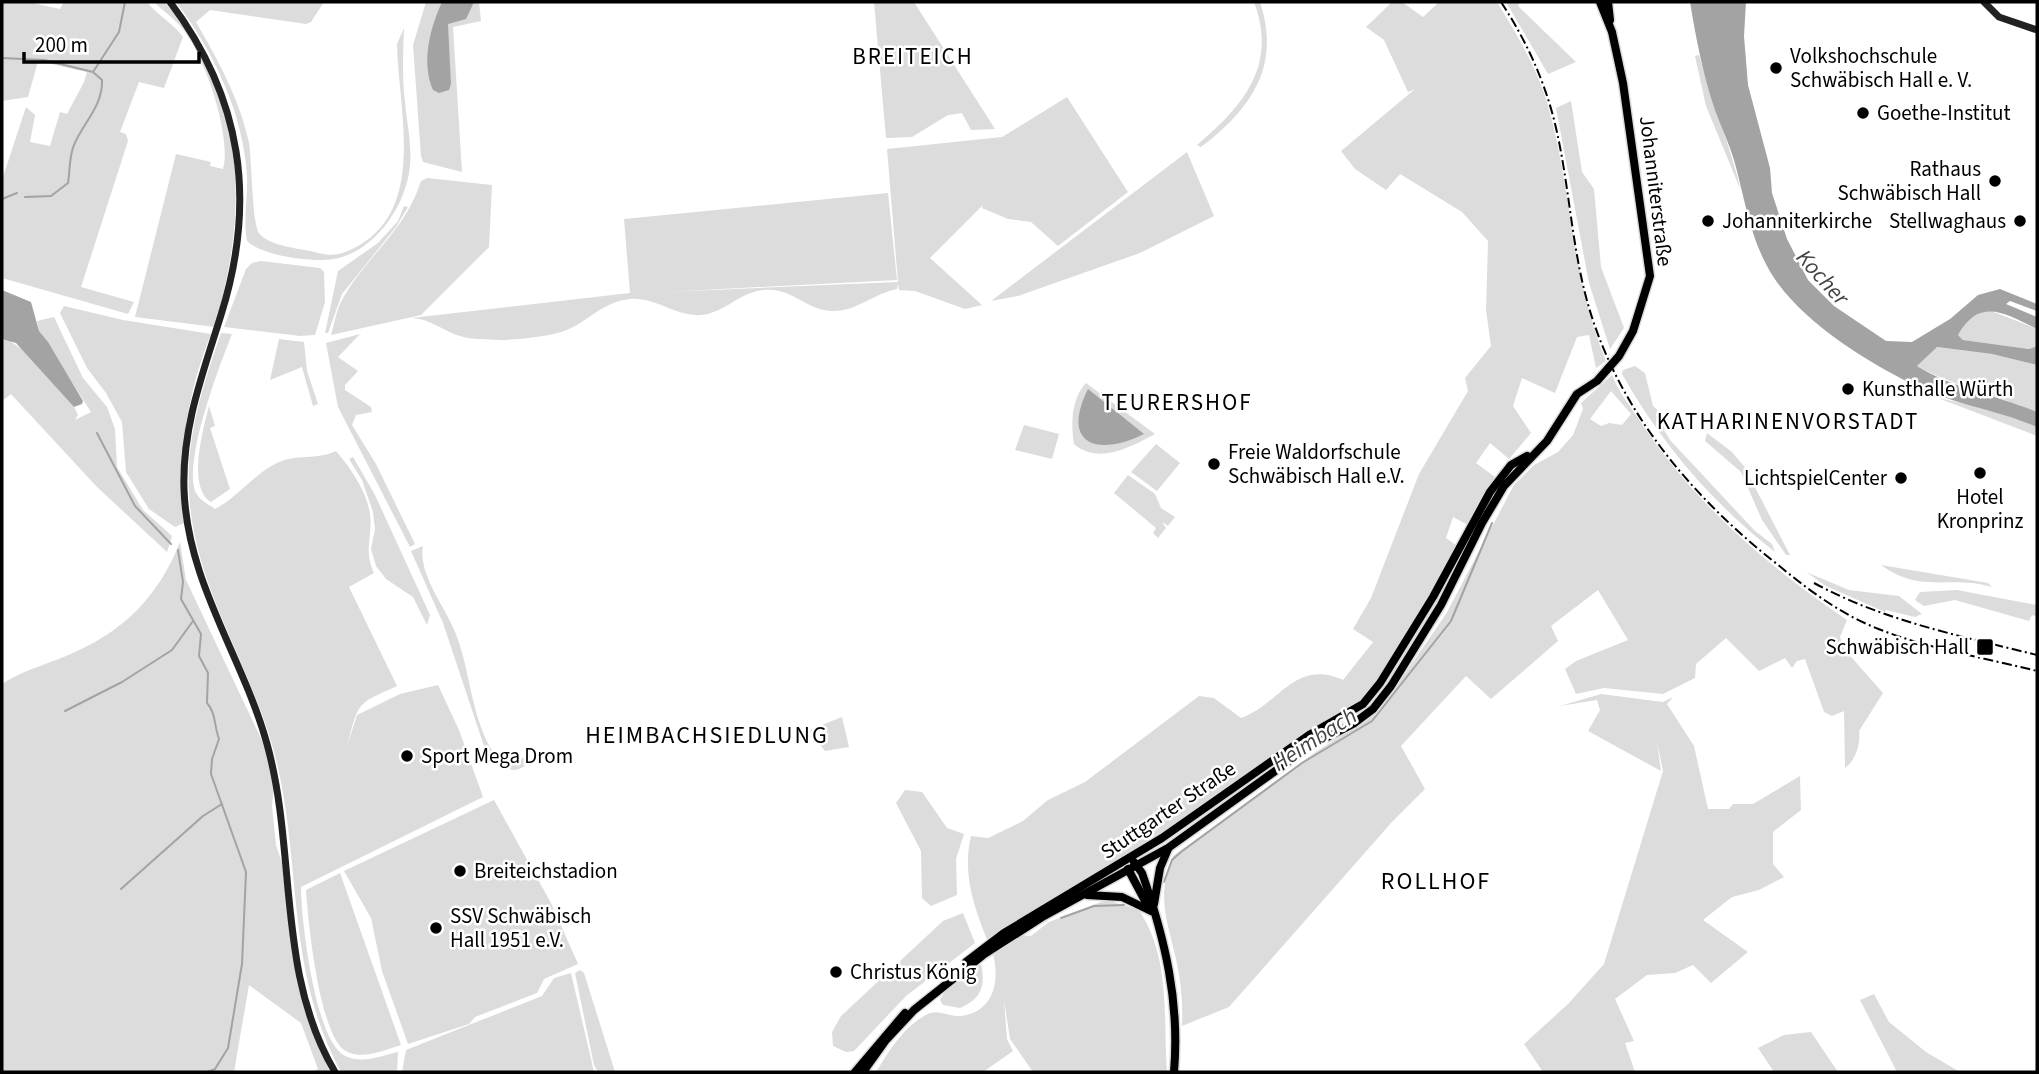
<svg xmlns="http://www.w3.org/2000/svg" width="2039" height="1074" font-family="'Source Sans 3',sans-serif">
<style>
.green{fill:#dcdcdc;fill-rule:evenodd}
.water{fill:#a3a3a3}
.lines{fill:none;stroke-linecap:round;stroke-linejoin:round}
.stream{stroke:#a3a3a3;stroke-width:2}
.primary-casing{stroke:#dbdbdb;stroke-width:11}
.secondary{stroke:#222;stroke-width:7}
.primary{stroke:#000;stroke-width:8}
.rail{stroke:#000;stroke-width:2;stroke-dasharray:10 3.5 2 3.5;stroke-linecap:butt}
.poi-dot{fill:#000;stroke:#fff;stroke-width:2.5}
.labels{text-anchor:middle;stroke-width:5;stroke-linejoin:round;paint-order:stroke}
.poi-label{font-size:21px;fill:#000;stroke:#fff;text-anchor:start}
.street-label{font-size:21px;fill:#000;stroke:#fff}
.neighbourhood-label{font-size:23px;letter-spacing:2px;fill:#000;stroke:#fff}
.water-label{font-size:23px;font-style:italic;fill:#444;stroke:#fff}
.quarter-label{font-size:24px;letter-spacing:2px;fill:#000;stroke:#fff}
</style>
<rect width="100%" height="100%" fill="#fff"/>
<g class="green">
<path d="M2,2H28L60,9L64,2H147C158,16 173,23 183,37L164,88L139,82L120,132L126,134L128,141L81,287L134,302L128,314L2,278V180L26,107L35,115L30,142L50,146L60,112L67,114L84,82L87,72L38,61L28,97L2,101Z"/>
<path d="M154,2H165C247,104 249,204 215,327L135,317L176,154L211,162L210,166L223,169C232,137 205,56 182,28C174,18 163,11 154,2Z"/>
<path d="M176,2H324L311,22L306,24L210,10L196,22C218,60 240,100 249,143C252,161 252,224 259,233C269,247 301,248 318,253C334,257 343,254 358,246C427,208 398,107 397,44L404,28C403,53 402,77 405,102C407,123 412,146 410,166C406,209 369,260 323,260C302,260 263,256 247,241C243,220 248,197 247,176C243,113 214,52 176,2Z"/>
<path d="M426,2H479L481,21L453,27L462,172L423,162L421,156L413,45Z"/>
<path d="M874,2H914L995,129L971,130L962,113L948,115L912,137L886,138Z"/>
<path d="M1254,2H1260C1281,66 1252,108 1201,147L1197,145C1243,106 1278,66 1254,2Z"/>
<path d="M1392,2H1402L1423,17L1439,2H1497C1516,33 1536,66 1547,102C1572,188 1571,277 1606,361L1596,368L1589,335L1577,337L1555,393L1522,378L1513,406L1531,433L1509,459L1490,443L1476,463L1495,477L1468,525L1453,517L1446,538L1457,546L1429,598L1377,679L1354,707L1309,729L1191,815L1062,892L988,942C974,907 962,874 971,836L988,838L1023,821L1048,800L1085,782L1199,696L1214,698L1241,718C1279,705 1295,658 1343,680L1373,642L1353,629L1371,598L1419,474L1468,391L1465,378L1491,346L1486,310L1488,241L1462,212L1400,174L1386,190L1355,169L1341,151L1415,89L1408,92L1384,40L1366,27Z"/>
<path d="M1506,2H1520L1518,6L1576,62L1548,74Z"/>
<path d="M1699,55C1712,101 1730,145 1741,191L1706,106L1695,56Z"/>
<path d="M1067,97L1128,192L1058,246L1031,222L1008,219L982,208L983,205L930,258L982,305L965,309L915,291L899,290L898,284L897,289C875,293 855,312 833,311C806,311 793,287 764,290C739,292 725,313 701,315C676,317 656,297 630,299C602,302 588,322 564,331C553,336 514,340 502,340C489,339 471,340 460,336C443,331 429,318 411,318L630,293L624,219L888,193L897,280L664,292L898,282L887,149L1002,137Z"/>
<path d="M1571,101L1582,172L1594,189L1601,267L1624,328L1610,349L1589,283L1556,108Z"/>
<path d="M1187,152L1214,216L1140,253L1018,296L991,301Z"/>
<path d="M427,178L492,185L489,247L421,315L331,335C334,325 336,313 340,304C364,257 404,234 421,181Z"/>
<path d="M404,206L408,207L396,227L342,294L328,333H325L338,271L378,243L398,221Z"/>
<path d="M261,261L320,268L324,272L325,302L315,335L300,336L224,327L246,269L252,263Z"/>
<path d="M64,306L123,320L211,334C186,395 178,458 184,523L175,527L149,509L126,472L122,422L106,393L87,368L60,313Z"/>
<path d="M1989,310L2037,329V346L2029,349L1963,340L1958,335C1966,321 1974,314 1989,310Z"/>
<path d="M54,317L83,378L107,407L115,429L117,467L143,510L172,536L167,552L97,487L11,394L2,401V339H7L26,352L74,407L78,415L75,420L91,412L39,331L37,321Z"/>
<path d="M221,333L232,334C219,367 184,458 195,491C198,499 208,504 215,509C238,497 254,474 277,463C295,454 317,460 336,451C350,467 367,492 370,514C373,537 363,549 374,573L349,587L397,686C358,704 359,700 348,743L357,715L400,694L438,685L459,730L483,797L301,887C301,919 315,1041 345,1056C362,1064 381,1056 398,1052L397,1072H341C283,965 304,860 273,748C249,662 194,585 189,493C186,437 203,385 221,333Z"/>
<path d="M360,334L338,357L358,371L345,385V390L371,407L372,412L356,415L352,425L376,464L415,544L410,547L338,407L326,343Z"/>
<path d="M279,339L304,342L307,371L318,404L313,406L302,367L270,380Z"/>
<path d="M1936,347L1992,354L2037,365V412C1997,395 1955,387 1917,366Z"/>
<path d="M1635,366L1645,373L1653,406L1669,421L1664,430L1670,440L1755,531L1772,544L1775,552C1712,503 1661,443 1622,374L1623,370Z"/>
<path d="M1612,375C1618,391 1630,406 1640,421C1694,503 1766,565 1847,620L1840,637L1845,650L1883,693L1859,731C1861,744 1855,761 1845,768L1844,711L1832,716L1824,712L1805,659L1797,661L1792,668L1785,658L1759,671L1726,638L1696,664L1695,678L1663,694L1604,688L1576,694L1565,669L1576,661L1628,640L1598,590L1551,626L1558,641L1491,699L1466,676L1401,746L1425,789L1391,823L1229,1007L1182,1026C1183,1003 1181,981 1176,959C1167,921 1156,895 1173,856L1317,751L1378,713L1446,614L1514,485L1534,465L1558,452L1573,435L1583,409L1581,403ZM1611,391L1631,414L1622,425L1609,423L1601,426L1590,419Z"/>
<path d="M1086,383L1155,434C1131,447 1098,465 1074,444C1071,424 1071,399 1086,383Z"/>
<path d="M1938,398L2003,412L2037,427V436Z"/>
<path d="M209,406L215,426L210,428L230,489L211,502C187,487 203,429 209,406Z"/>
<path d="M1024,425L1059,434L1052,459L1015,450Z"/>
<path d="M1707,433L1732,452L1744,466L1790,555H1786L1762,520L1741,472L1705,441Z"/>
<path d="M1156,444L1180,463L1157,491L1131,472Z"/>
<path d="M353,457L375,495L430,615L427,625L413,597L386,579L376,566L371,549L375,529L373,512L362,480L349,459Z"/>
<path d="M1128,475L1155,494L1161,508L1175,517L1168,526L1162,522L1166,528L1158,538L1153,533L1156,528L1114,493Z"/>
<path d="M180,542L186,580L266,749L274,784L272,806L276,845L282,863L295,970L307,1016L330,1072H311L318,1069L301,1023L249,985L234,1072H2V684C21,671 45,665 66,656C122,633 158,598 180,542Z"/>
<path d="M423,546C418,575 445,606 455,632C470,668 470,711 490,747C495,756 505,764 516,764L528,753L527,763C512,781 493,760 484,746L443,623L411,551Z"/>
<path d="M1881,565L1988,583L1992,587C1948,574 1923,595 1881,565Z"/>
<path d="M1806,572L1849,590L1899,596L1922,614L1915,617L1886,610L1885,612L1826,586Z"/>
<path d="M1957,590L2037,605V617L2032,615L2029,621L1955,600L1924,606L1915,600L1920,592Z"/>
<path d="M1601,694L1663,702L1673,697L1667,704L1694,746L1708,809H1729L1733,804H1753L1800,776L1801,810L1773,832V864L1784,877L1759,890L1732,897L1703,920L1748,952L1711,983L1693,965L1675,973L1647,975L1615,999L1634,1041L1625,1043L1635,1072H1543L1524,1044L1568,1004L1604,964L1663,771L1657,742L1661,771L1588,731L1600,710L1597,700L1560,706Z"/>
<path d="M842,717L849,747L825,751L809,730Z"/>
<path d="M905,790L922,792L947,828L964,834L956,859L957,895L931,906L922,898L921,851L896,803Z"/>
<path d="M494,800L551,903L578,964L544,979L537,993L475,1017L469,1024L408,1044L382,971L371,918L344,871Z"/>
<path d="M340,873L401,1045C384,1050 360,1062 343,1049C319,1029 308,922 306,890Z"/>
<path d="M1106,900L1139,910C1171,959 1163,1016 1167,1072H1033L1010,1039L1004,1000L1007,1039L1013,1051L983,1072H876C890,1050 904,1025 930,1013C939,1010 951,1017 961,1016C994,1012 1000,981 993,954L1018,935L1031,936L1049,922Z"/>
<path d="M963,913L975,943L906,996L854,1051L846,1052L833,1046L832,1032L841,1016L943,921Z"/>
<path d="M981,964C986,986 981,999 960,1008L943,1005L940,1000L945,991Z"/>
<path d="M580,970L584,973L615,1072H598L594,1065L575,973Z"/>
<path d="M571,973L594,1072H402L406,1050L542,996L554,978Z"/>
<path d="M1874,994L1889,1022L1926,1052L1960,1072H1897L1860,1000Z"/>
<path d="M1811,1032L1838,1072H1774L1758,1048L1784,1035Z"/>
</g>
<g class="water">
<path d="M442,2H474L466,19L448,24L451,84L449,90L439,93L433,90C421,62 430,28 442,2Z"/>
<path d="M1690,2H1746L1744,36L1748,85L1770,168L1772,193L1787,239L1808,280L1834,306L1886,341L1912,342L1950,319L1978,295L2000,289L2037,304V311L2010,301L2006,304L2037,317V329C2006,314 1980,296 1958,335L1963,340L2029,349L2037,346V365L1992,354L1937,347L1917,366C1954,389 1997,395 2037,412V427C1996,409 1953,405 1912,384C1862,359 1793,316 1767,266C1749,233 1744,195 1734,160C1729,143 1721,127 1715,110C1703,75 1696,38 1690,2Z"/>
<path d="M2,290L31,302L39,331L48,342L83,401L82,404L74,407L16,343L2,339Z"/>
<path d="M1088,389L1144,434C1098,457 1060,445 1088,389Z"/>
</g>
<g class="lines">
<g class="stream">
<path d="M2,58L44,60L93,72"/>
<path d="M25,197L51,196L68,183C70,172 69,156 74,145C83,123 103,106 102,80L93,72L119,32L125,2"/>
<path d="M2,199L17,193"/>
<path d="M97,433L135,506L171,544"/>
<path d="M178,550L183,582L181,599L201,634L199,656L208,673L207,703C216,713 214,726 219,739L212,759L211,774L246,872L242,964L228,1048L215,1069L208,1072"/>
<path d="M65,711L122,682L172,650L193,621"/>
<path d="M1164,882L1172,860L1181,852L1302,763L1372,721L1451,621L1492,523"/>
<path d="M121,889L203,816L222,804"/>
<path d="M1061,918L1094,906L1124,905"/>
</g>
<defs>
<g id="primary">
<path d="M1608,2L1610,20"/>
<path d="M1134,862L1142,873C1165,939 1180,1002 1174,1072"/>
<path d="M1128,869L1150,910"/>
<path d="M1087,895L1122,897L1151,911"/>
<path d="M1154,904L1160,868L1168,849"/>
<path d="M966,962L1004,933L1162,838L1309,735L1363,704L1380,683L1433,597L1490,492L1511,465L1527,456"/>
<path d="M855,1072L905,1013"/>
<path d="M863,1072L886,1040L914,1010L983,955L1044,916L1168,848L1310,746L1353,724L1373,709L1391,686L1441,605L1482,523L1504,486L1547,441L1577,394L1597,381L1619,356L1633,331L1650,276L1623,83L1612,32L1600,2"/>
</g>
</defs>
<use href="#primary" class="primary-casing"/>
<g class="secondary">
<path d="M170,2C242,98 257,200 221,315C203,373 182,427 184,489C187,583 243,657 267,744C297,852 276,973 335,1072"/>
<path d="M1984,2L1999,17L2037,30"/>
</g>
<use href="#primary" class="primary"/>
<g class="rail">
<path d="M1501,2C1528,43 1548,88 1558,137C1569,189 1572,242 1585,293C1613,404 1689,495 1777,564C1806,588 1835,610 1869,625C1922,648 1982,657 2037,671"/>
<path d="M1814,583C1884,621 1961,636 2037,655"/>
</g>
</g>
<g class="poi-dot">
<circle cx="1776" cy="68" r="7"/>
<circle cx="1863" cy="113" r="7"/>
<circle cx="1995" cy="181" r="7"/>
<circle cx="1708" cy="221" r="7"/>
<circle cx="2020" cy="221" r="7"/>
<circle cx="1848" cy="389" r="7"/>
<circle cx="1214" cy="464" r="7"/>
<circle cx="1980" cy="473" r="7"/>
<circle cx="1901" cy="478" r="7"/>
<rect x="1976" y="638" width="18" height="18" rx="3.5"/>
<circle cx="407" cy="756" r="7"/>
<circle cx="460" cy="871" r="7"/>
<circle cx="436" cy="928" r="7"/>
<circle cx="836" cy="972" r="7"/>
</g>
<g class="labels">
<g class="poi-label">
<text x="1790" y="63">Volkshochschule<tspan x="1790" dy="24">Schwäbisch Hall e. V.</tspan></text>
<text x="1877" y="120">Goethe-Institut</text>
<text x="1981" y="176" text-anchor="end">Rathaus<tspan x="1981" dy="24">Schwäbisch Hall</tspan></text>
<text x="1722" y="228">Johanniterkirche</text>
<text x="2006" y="228" text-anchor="end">Stellwaghaus</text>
<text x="1862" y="396">Kunsthalle Würth</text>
<text x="1228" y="459">Freie Waldorfschule<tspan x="1228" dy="24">Schwäbisch Hall e.V.</tspan></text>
<text x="1887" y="485" text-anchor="end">LichtspielCenter</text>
<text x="1980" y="504" text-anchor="middle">Hotel<tspan x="1980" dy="24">Kronprinz</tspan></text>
<text x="1969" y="654" text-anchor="end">Schwäbisch Hall</text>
<text x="421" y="763">Sport Mega Drom</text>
<text x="474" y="878">Breiteichstadion</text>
<text x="450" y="923">SSV Schwäbisch<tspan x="450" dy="24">Hall 1951 e.V.</tspan></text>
<text x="850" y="979">Christus König</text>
</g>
<g class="street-label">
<text transform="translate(1656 191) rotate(83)" y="7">Johanniterstraße</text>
<text transform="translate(1168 810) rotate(-34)" y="7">Stuttgarter Straße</text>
</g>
<g class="neighbourhood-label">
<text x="913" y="64">BREITEICH</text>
<text x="1177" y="410">TEURERSHOF</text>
<text x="1788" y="429">KATHARINENVORSTADT</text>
</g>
<g class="water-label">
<text transform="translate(1823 277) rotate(48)" y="8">Kocher</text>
<text transform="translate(1314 739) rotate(-33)" y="8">Heimbach</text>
</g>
<g class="quarter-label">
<text x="707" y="743">HEIMBACHSIEDLUNG</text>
<text x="1436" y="889">ROLLHOF</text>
</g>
</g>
<rect width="2039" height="1074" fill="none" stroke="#000000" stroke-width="7"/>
<path d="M24 52v10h175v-10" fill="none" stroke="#000000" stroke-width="3.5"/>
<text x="35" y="52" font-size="21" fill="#000000" stroke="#ffffff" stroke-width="5" paint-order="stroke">200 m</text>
</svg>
